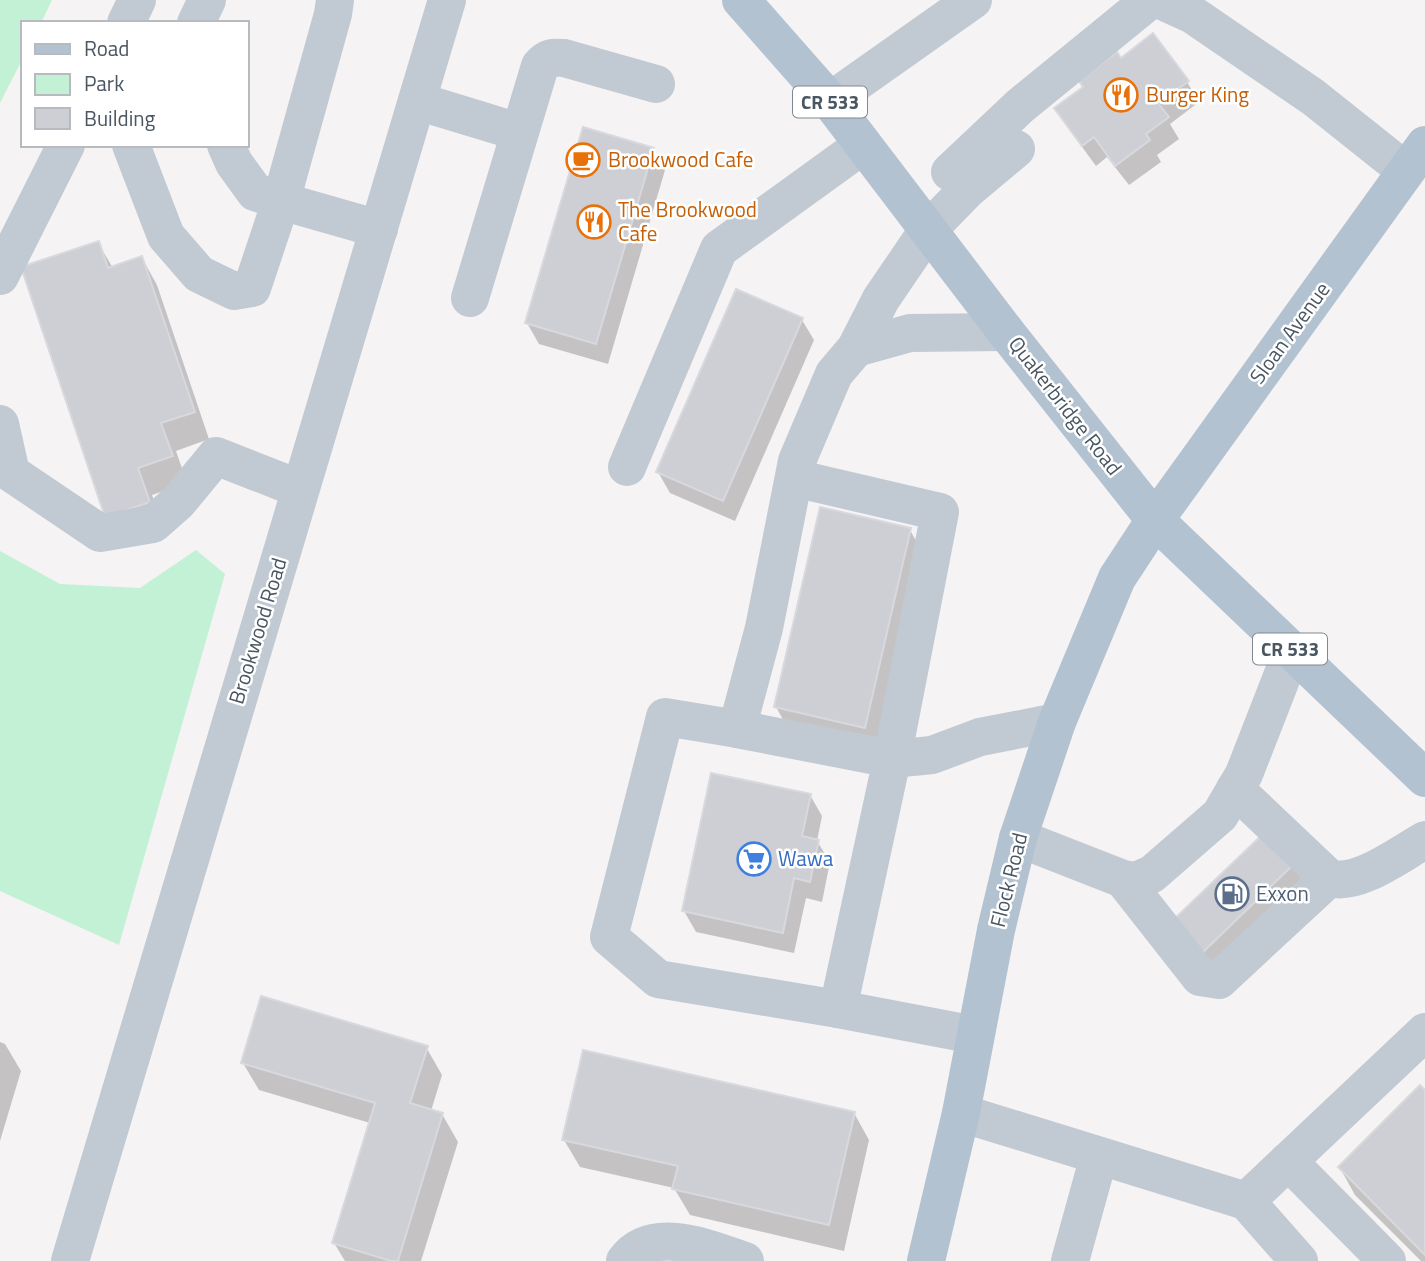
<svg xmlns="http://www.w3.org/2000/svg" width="1425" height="1261" font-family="'Titillium Web',sans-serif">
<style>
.green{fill:#c3f1d5}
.shadow{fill:#0003}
.building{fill:#cdcfd5;stroke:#d7d9de;stroke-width:2}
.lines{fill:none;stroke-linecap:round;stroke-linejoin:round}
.minor{stroke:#c1cad2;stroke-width:38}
.major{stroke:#b3c2d1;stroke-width:38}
.labels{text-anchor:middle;stroke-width:5;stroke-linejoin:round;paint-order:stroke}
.shield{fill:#fff;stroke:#808990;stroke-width:2}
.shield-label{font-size:19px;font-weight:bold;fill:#4a5661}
.food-label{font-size:21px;fill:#c56008;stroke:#fff;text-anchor:start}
.street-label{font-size:21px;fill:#4a5661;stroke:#fff}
.shop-label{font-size:21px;fill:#366cbe;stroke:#fff;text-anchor:start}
.service-label{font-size:21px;fill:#4e5e75;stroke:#fff;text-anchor:start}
</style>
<rect width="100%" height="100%" fill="#f5f3f3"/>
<g class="green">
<path d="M0,0H52L41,23H23V58L0,103Z"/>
<path d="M196,550L225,574L119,945L0,891V551L60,584L140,588Z"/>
</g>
<g class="shadow">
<path d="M1121,60L1187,82L1199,102L1170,124L1179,139L1157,155L1161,162L1129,185L1107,157L1096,166L1069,129L1057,109Z"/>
<path d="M653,149L665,170L608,364L539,344L527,323Z"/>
<path d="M98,243L113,268L142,258L157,285L209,439L176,451L187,483L152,495L164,529L123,543Z"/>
<path d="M802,320L814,340L735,521L670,493L658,472Z"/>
<path d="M910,530L925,557L880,754L791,734L776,707Z"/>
<path d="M810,795L822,816L817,841L830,862L822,902L806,898L794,953L696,932L684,911Z"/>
<path d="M1293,864L1305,885L1212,975L1183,945Z"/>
<path d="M0,1042L5,1044L21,1071L0,1141Z"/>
<path d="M426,1047L442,1075L431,1111L442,1114L458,1142L421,1261H345L334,1243L370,1123L259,1090L243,1063Z"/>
<path d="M1425,1093V1261H1421L1355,1195L1340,1168Z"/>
<path d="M854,1113L869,1140L844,1251L690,1215L674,1188L580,1167L564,1140Z"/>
</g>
<g class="building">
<path d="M1153,33L1189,81L1158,103L1169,117L1146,134L1150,140L1115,166L1094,137L1082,146L1054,108L1083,87L1079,81L1117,52L1121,58Z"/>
<path d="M583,127L654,148L596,344L525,323Z"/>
<path d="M99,241L108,268L142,256L195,412L161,423L173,456L138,468L150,502L105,517L21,267Z"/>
<path d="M736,289L803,318L723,501L656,472Z"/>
<path d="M820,507L911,528L865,728L774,707Z"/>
<path d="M711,773L811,794L802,836L819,840L810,882L794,878L783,933L682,911Z"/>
<path d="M1265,832L1295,863L1199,956L1169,924Z"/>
<path d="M261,996L428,1046L410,1103L443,1113L398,1261H391L332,1243L375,1103L241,1063Z"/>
<path d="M583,1050L855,1112L829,1225L672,1189L678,1166L562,1140Z"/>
<path d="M1420,1085L1425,1090V1255L1338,1167Z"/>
</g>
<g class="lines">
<g class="minor">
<path d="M335,0L333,14L281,201L379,229"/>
<path d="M1160,0L1193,15L1313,97L1406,171"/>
<path d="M126,23L137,0"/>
<path d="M196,23L207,0"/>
<path d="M417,101L519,132"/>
<path d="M830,101L973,0"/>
<path d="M131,145L166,236L199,274L234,291L252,288L281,201L255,192L234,163L226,145"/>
<path d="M950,172L1020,106L1150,0"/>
<path d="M0,276L66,145"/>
<path d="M470,298L540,66C547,57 553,57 564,58L656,84"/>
<path d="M856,348L910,333L1006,332"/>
<path d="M0,424L11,473L100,533L153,524L178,502L216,456L300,489"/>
<path d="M627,467L719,249L863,145"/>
<path d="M794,478L940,512L892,759L932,755L980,737L1057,722"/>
<path d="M738,729L665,717L609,937L658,979L838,1009"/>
<path d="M1235,789L1329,878C1357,887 1400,854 1425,840"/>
<path d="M1018,838L1123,879L1136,881L1152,874L1220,815L1244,774L1292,651"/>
<path d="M1123,879L1200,977L1219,980L1329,878"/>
<path d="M975,1035L838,1009L892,759L737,729L764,628L797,461L834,374L856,348L881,299L928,230L967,190L1016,149"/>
<path d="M961,1113L1246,1201"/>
<path d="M1288,1161L1387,1261"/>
<path d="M70,1261L447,0"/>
<path d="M625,1261C652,1224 710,1249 745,1261"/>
<path d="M1070,1261L1099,1156"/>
<path d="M1299,1261L1246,1201L1425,1032"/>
</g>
<g class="major">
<path d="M741,0L830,101L1006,332L1155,520L1425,778"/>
<path d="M926,1261L961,1113L996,930L1018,838L1057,722L1117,578L1155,520L1425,145"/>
</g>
</g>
<defs>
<symbol id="restaurant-ring" viewBox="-11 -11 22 22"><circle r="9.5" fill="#fff" stroke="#e8710a" stroke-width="1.5"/><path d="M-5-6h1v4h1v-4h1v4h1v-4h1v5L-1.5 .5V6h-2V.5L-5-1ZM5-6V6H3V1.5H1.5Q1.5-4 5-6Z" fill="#e8710a"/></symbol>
<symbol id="cafe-ring" viewBox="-11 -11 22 22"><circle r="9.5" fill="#fff" stroke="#e8710a" stroke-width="1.5"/><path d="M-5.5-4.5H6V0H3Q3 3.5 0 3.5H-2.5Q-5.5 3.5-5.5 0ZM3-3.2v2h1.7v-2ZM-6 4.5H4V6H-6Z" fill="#e8710a"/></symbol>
<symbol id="supermarket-ring" viewBox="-11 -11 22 22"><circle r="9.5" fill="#fff" stroke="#3f7fe0" stroke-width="1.5"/><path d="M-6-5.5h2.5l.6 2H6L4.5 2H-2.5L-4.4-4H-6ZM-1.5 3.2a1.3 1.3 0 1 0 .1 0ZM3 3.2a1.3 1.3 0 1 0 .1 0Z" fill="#3f7fe0"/></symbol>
<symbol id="fuel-ring" viewBox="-11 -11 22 22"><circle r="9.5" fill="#fff" stroke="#5c6f8a" stroke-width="1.5"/><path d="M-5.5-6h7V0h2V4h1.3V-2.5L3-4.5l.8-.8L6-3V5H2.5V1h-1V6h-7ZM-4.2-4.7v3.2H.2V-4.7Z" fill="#5c6f8a"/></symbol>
</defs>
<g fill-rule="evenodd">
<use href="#restaurant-ring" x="1102" y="76" width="38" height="38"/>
<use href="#cafe-ring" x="564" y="141" width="38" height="38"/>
<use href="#restaurant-ring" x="575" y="203" width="38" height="38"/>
<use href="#supermarket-ring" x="735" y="840" width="38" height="38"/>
<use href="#fuel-ring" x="1213" y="875" width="38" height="38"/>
</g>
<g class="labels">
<g class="shield">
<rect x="793" y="86.5" width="74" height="31" rx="5"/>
<rect x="1253" y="633.5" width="74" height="31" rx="5"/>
</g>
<g class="shield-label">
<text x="830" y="109">CR 533</text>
<text x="1290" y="656">CR 533</text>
</g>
<g class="food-label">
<text x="1146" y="102">Burger King</text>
<text x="608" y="167">Brookwood Cafe</text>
<text x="618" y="217">The Brookwood<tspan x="618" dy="24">Cafe</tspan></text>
</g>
<g class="street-label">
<text transform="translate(1290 333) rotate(-54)" y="7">Sloan Avenue</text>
<text transform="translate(1065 406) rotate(52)" y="7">Quakerbridge Road</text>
<text transform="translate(258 631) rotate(-73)" y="7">Brookwood Road</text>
<text transform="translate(1009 880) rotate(-76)" y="7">Flock Road</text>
</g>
<g class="shop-label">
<text x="778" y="866">Wawa</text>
</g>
<g class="service-label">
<text x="1256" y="901">Exxon</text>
</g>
</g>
<rect x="21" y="21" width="228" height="126" fill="#ffffff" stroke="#b7bbc0" stroke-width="2"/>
<rect x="35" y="44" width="35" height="10" fill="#b3c2d1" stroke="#b7bbc0" stroke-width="2"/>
<text x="84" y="56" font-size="21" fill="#4a5661">Road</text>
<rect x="35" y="74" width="35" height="21" fill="#c3f1d5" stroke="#b7bbc0" stroke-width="2"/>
<text x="84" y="91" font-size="21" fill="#4a5661">Park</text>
<rect x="35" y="108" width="35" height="21" fill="#cdcfd5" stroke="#b7bbc0" stroke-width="2"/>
<text x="84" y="126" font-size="21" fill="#4a5661">Building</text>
</svg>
